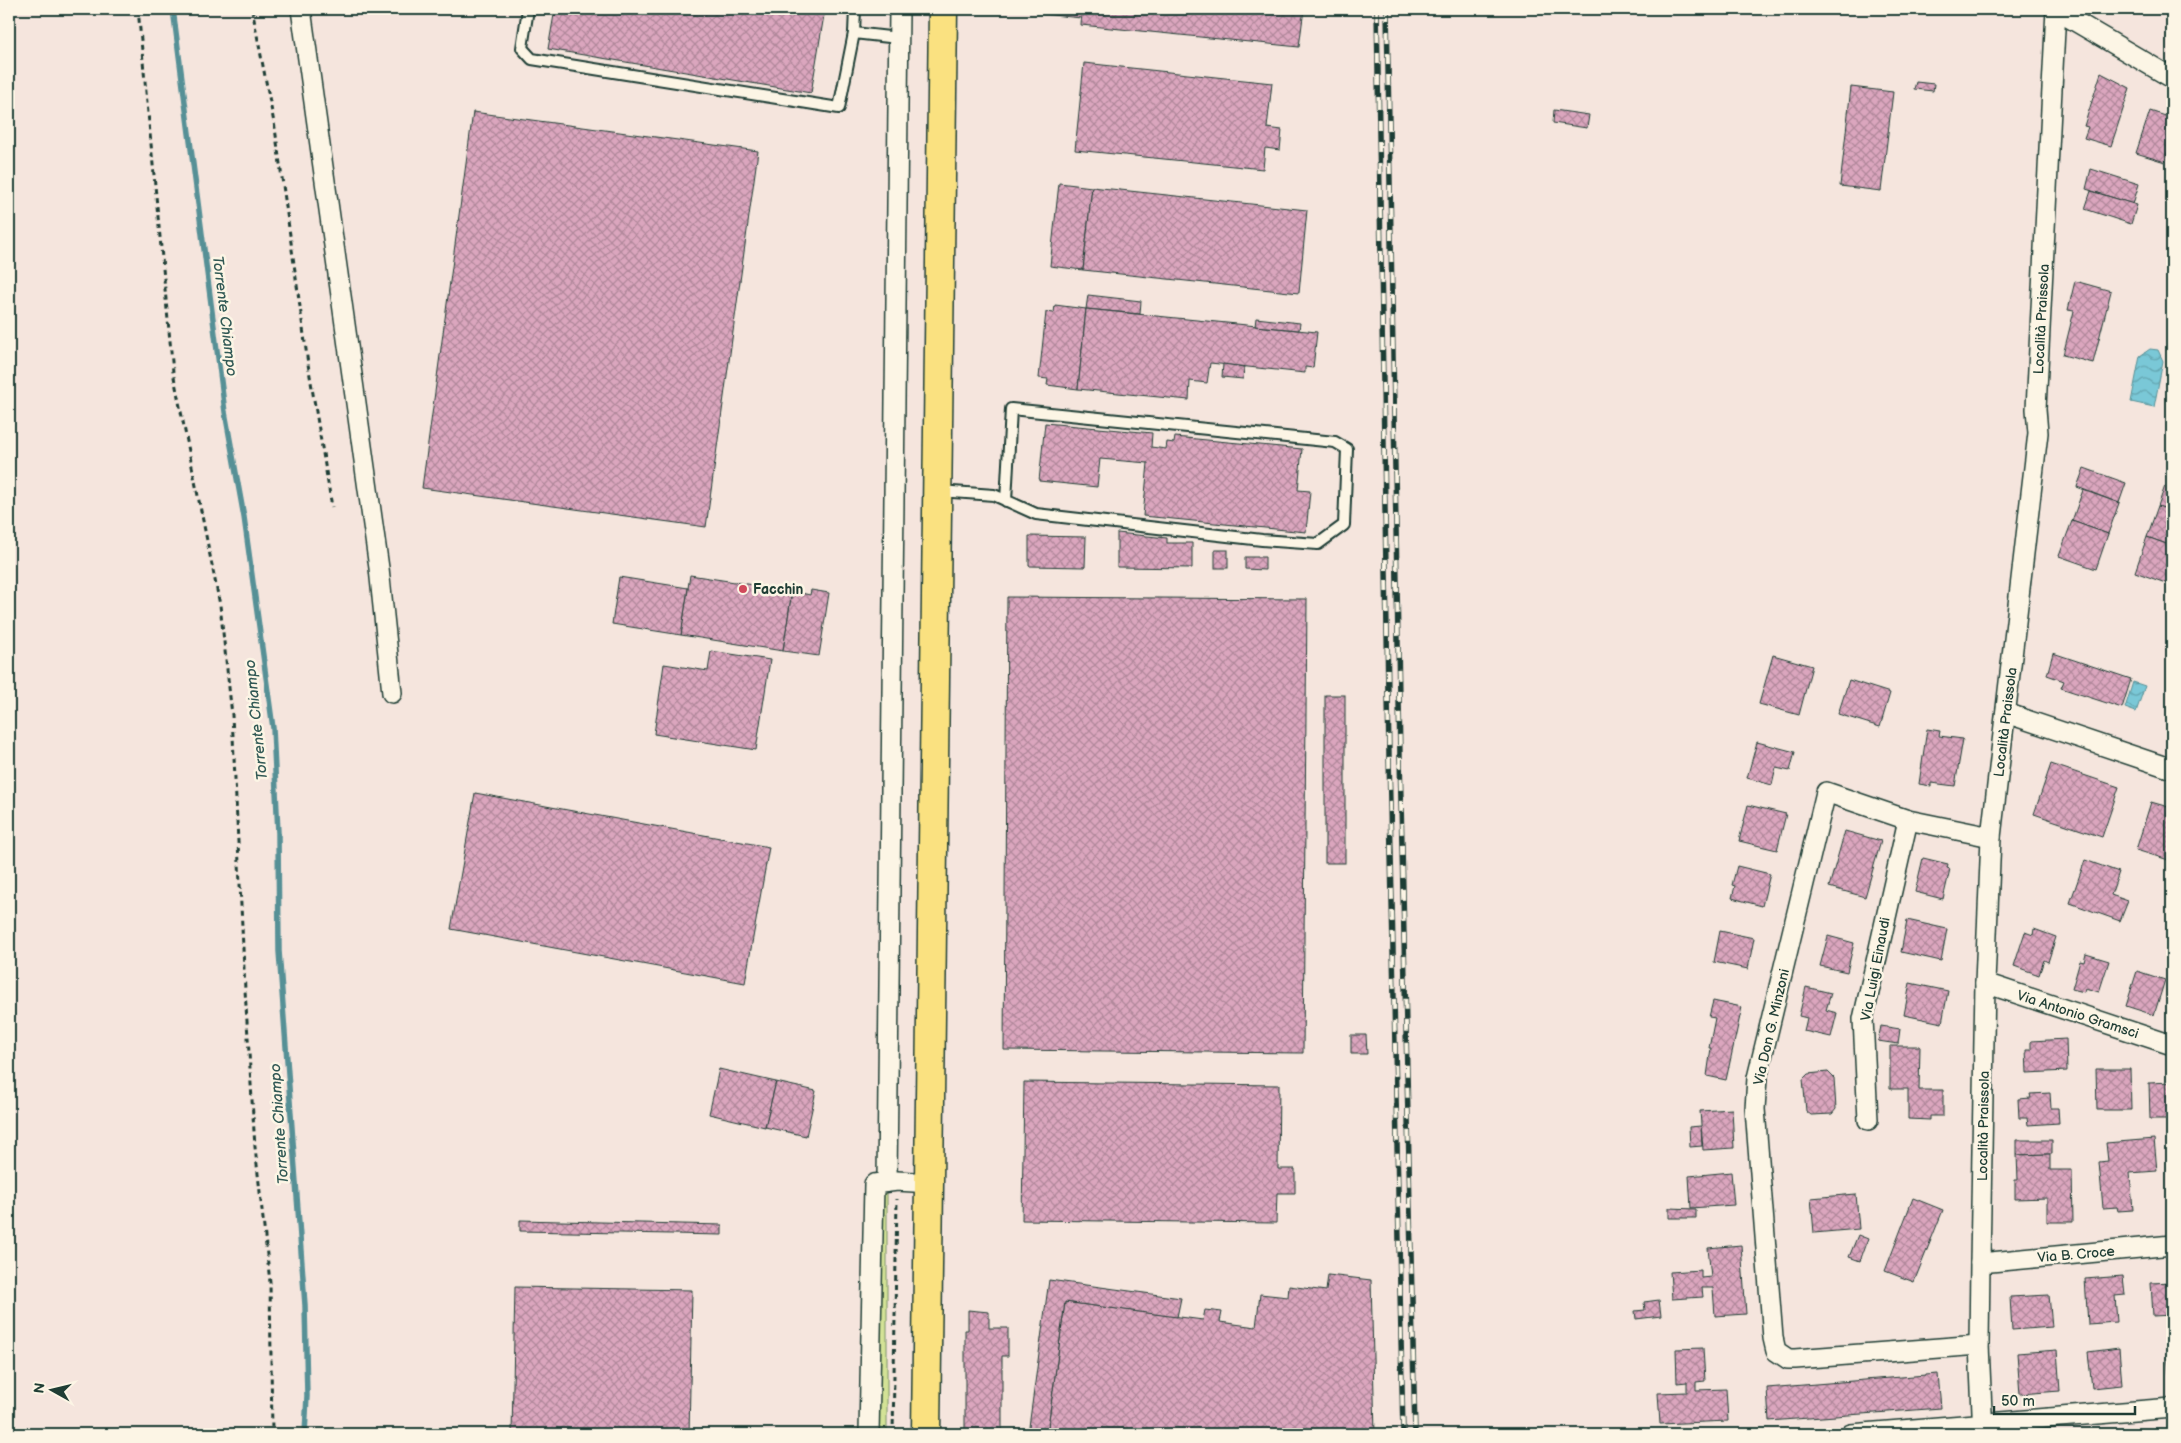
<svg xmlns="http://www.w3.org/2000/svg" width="2181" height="1443" font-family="'Balsamiq Sans',sans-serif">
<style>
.green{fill:#d3e296;stroke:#799065}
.water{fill:url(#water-waves);stroke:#569096}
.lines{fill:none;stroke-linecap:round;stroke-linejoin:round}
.stream{stroke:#569096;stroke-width:5.5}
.building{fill:url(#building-cross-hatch);stroke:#1f3d34}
.lane-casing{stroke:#1f3d34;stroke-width:14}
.street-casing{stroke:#1f3d34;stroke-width:22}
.primary-casing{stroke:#1f3d34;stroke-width:31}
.path{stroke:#1f3d34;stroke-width:3;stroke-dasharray:5 4;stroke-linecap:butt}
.lane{stroke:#fcf5e5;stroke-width:10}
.street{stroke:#fcf5e5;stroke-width:19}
.primary{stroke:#fae180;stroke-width:28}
.rail-casing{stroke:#1f3d34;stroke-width:5.5}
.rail{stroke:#fcf5e5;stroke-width:4;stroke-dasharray:11;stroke-linecap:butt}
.poi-dot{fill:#d1495b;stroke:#fcf5e5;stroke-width:2}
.labels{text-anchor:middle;stroke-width:5;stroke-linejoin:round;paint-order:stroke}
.street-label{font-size:14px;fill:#1f3d34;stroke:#fcf5e5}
.poi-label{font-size:14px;font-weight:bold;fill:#1f3d34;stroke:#fcf5e5;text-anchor:start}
.water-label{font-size:15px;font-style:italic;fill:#315955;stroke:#fcf5e5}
</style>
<defs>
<pattern id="water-waves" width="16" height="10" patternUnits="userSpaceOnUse" patternTransform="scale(1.25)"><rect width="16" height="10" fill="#7ac8d7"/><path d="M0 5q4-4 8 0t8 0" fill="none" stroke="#63a4af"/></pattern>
<pattern id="building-cross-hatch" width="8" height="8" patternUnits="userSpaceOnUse" patternTransform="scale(1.25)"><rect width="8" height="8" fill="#dba6be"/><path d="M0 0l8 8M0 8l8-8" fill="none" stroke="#b1889b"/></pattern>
</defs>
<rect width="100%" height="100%" fill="#f5e5dd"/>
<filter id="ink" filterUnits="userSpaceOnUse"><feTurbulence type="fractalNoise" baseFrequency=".02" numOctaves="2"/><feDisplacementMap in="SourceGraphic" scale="10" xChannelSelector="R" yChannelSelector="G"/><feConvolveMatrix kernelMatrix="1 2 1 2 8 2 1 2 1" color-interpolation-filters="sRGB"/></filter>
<g filter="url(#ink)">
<path class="green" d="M887,1182V1434H869L874,1184Z"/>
<g class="water">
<path d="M2150,349L2158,350L2163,361L2154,407L2131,402L2140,356Z"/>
<path d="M2133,682L2145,686L2136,712L2125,708Z"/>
</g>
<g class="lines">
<path class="stream" d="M173,9L225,412L244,517L273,728L278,833L279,951L305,1305L307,1396L305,1434"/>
</g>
<g class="building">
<path d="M555,9H825L811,93L548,49Z"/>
<path d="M1044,9H1082L1081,18L1043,14Z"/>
<path d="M1082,9H1304L1299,47L1081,25Z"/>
<path d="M1084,63L1272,83L1267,128L1282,130L1280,150L1265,148L1263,169L1075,150Z"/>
<path d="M2101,73L2130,88L2111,146L2084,138L2088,127L2084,126Z"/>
<path d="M1916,82L1934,84L1933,91L1914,89Z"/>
<path d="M1851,87L1893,92L1881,191L1840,186Z"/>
<path d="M1554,110L1589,115L1587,128L1553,123Z"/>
<path d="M2150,111L2172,118V140L2165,162L2136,153Z"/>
<path d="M473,112L758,151L706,527L422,488Z"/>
<path d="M2091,169L2139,184L2133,204L2086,189Z"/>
<path d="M1059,183L1092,187L1083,270L1050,266Z"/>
<path d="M1092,187L1307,210L1299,293L1083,270Z"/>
<path d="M2091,191L2137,205L2131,224L2085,209Z"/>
<path d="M2075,281L2111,291L2093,363L2063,355L2074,311L2068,310Z"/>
<path d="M1088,295L1141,301L1140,314L1086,309Z"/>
<path d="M1055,305L1086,309L1078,389L1047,385L1048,379L1039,378L1046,312L1054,313Z"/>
<path d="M1086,309L1317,332L1313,368L1305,367V373L1210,363L1207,383L1190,381L1189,400L1078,389Z"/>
<path d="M1256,318L1300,323L1299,330L1255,326Z"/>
<path d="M1223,364L1244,367L1243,379L1222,377Z"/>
<path d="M1045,423L1152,433L1151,447L1166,449L1167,442L1174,443L1175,437L1302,449L1298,490L1310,491L1306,532L1143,516L1148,463L1100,459L1097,487L1039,481Z"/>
<path d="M2084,468L2126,483L2119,503L2077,487Z"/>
<path d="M2165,486L2172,489V511L2158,506Z"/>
<path d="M2083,490L2119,503L2108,534L2072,521Z"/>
<path d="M2158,506L2172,511V546L2147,537Z"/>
<path d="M2072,521L2108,534L2096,569L2059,556Z"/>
<path d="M1117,533L1167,538V543H1192V568L1117,567Z"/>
<path d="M1029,536L1086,537L1085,567L1029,566Z"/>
<path d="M2147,537L2172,546L2171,585L2135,572Z"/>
<rect x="1215" y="550" width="13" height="18"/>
<path d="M1245,557H1265V570L1245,569Z"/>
<path d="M690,575L792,591L783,651L681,635Z"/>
<path d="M619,577L688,588L681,635L612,624Z"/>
<path d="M811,590L829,593L819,656L783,651L792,591L810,595Z"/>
<path d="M1007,597L1307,599L1303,1053L1004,1050Z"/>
<path d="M711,651L770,660L756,750L654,734L664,664L708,671Z"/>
<path d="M2053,653L2131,679L2122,708L2061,688L2064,681L2047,675Z"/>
<path d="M1773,655L1812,666L1799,715L1759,704Z"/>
<path d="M1849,680L1890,693L1880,727L1838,714Z"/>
<rect x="1325" y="695" width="20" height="168"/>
<path d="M1927,729L1940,731L1939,736L1963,739L1955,786L1931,783V786L1919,784Z"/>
<path d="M1757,742L1795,752L1790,771L1776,768L1772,785L1747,778Z"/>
<path d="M2051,764L2119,787L2102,837L2034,814Z"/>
<path d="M475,793L769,847L745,983L451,929Z"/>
<path d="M2151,802L2172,808V861L2136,850Z"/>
<path d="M1748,805L1786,814L1777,850L1739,841Z"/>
<path d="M1845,831L1881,841L1865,897L1829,887Z"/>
<path d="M1923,858L1948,864L1947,868L1950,869L1943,899L1915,892Z"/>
<path d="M2085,860L2119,872L2111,895L2128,901L2120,921L2070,903Z"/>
<path d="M1737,866L1770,874L1762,906L1732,898L1735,886L1732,885Z"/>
<path d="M1907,920L1947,929L1941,961L1901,952Z"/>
<path d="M2034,929L2056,937L2048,962L2044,960L2039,975L2014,966L2025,932L2033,935Z"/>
<path d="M1720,931L1754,938L1748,969L1714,962Z"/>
<path d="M1828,936L1854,943L1847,972L1820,966Z"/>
<path d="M2086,954L2109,961L2099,992L2085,988L2084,992L2072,989L2080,961L2084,962Z"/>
<path d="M2137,971L2165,980L2154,1015L2126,1006Z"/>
<path d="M1910,983L1948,991L1942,1023L1904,1015Z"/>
<path d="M1806,987L1831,993L1826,1010L1837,1013L1831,1037L1804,1031L1807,1018L1799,1016Z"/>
<path d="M1713,1001L1742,1007L1726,1080L1707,1076L1711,1048H1709L1715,1018L1709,1017Z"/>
<path d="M1881,1026L1900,1029L1898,1044L1878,1041Z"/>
<path d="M1351,1035H1366L1367,1054H1351Z"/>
<path d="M2066,1039L2067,1071L2027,1073L2026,1050H2031V1041Z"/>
<path d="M1890,1046H1920L1919,1090H1943V1116H1930V1120L1908,1119V1089H1890Z"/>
<path d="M719,1069L776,1082L765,1127L709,1114Z"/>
<path d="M2096,1069H2130L2131,1110H2097Z"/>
<path d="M1828,1072L1834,1078L1836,1109L1832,1114L1811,1115L1806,1111L1803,1079L1808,1074Z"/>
<path d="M776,1082L816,1091L806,1136L765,1127Z"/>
<path d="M1024,1082L1279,1085L1278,1169H1295V1193H1277L1276,1223L1022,1220Z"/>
<path d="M2172,1082V1119H2150L2149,1083Z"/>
<path d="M2050,1093L2051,1108H2058L2059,1123L2028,1125L2027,1118H2019L2018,1099L2031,1098L2030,1094Z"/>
<path d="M1732,1109L1734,1148L1703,1150L1700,1111Z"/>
<path d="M1701,1126L1702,1146L1690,1147L1689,1127Z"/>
<path d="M2154,1139L2157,1171L2130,1173L2133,1210L2118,1211L2117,1207L2103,1208L2099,1162L2108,1161L2106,1143Z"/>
<path d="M2017,1140H2052V1154L2017,1155Z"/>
<path d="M2050,1154V1170H2072L2073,1222H2047V1198L2015,1199V1180H2018L2017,1155Z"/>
<path d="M1731,1172L1734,1205L1691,1208L1689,1176Z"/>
<path d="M1856,1194L1859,1229L1814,1233L1811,1198Z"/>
<path d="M1913,1198L1943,1210L1914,1282L1885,1271Z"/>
<path d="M1669,1208L1696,1209V1218H1669Z"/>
<path d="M520,1220L722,1225V1235L520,1231Z"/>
<path d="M1858,1235L1868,1239L1860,1261L1849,1257Z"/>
<path d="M1741,1245L1746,1314L1715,1316L1713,1288H1702L1703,1297L1672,1299L1670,1272L1701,1270V1278L1711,1277L1708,1248Z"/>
<path d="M1328,1275L1371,1280L1375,1434H1047L1065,1302L1203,1320L1205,1310L1222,1312L1220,1322L1256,1327L1260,1294L1288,1297L1289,1286L1326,1291Z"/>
<path d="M2123,1276L2125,1295L2115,1296L2117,1322L2088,1324L2085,1279Z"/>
<path d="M1049,1280L1181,1298L1177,1317L1065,1302L1047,1434H1028Z"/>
<path d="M2172,1282V1315L2153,1316L2151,1283Z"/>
<path d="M515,1287L692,1290L689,1434H512Z"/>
<path d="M2049,1295L2052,1327L2012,1330L2010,1297Z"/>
<path d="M1659,1300L1661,1316L1636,1319L1635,1311L1645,1310L1644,1302Z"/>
<path d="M968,1310L989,1312V1328H1008V1356H1002V1434H965V1330H968Z"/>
<path d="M2172,1341V1380H2170L2166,1342Z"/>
<path d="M1703,1348L1705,1381L1696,1382V1390L1726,1389L1728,1421L1660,1424L1658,1393L1687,1392V1382L1677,1383L1676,1349Z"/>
<path d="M2119,1348L2122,1385L2092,1388L2088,1352Z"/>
<path d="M2057,1350L2060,1391L2020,1394L2017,1353Z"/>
<path d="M1938,1374L1941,1408L1769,1421L1767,1388Z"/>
</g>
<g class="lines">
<defs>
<g id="lane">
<path d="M528,9L522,48L532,59L839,108L854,33L855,9"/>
<path d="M854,33L898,38"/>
<path d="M939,491L994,495L1036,514L1262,540L1318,544L1344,525L1347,449L1335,442L1011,409L1006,501"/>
</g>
<g id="street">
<path d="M301,9L379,568L392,693"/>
<path d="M2056,10L2172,78"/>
<path d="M2006,713L2172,769"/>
<path d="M1985,983L2172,1045"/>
<path d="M1868,1120L1863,1019L1908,820"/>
<path d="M887,1182L899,9"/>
<path d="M1980,1263L2172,1245"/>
<path d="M1979,1345L1795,1359H1788L1776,1351L1773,1338L1755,1109L1757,1078L1826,792L1908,820L1991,837"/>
<path d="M869,1434L874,1184L897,1181L930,1183"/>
<path d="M1851,1434L2172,1408"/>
<path d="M1983,1434L1979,1345L1980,1263L1985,983L1991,837L2038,433L2036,409L2056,9"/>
</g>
<path id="primary" d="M926,1434L943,9"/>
</defs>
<use href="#lane" class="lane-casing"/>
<use href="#street" class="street-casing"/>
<use href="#primary" class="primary-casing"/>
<g class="path">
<path d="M138,9L173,372L220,605L232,715L245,990L255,1147L270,1282L272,1434"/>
<path d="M252,9L275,128L308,364L332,507"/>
<path d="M893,1434L897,1199"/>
</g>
<use href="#lane" class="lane"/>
<use href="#street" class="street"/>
<use href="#primary" class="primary"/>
<defs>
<g id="rail">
<path d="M1377,9L1389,756L1403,1434"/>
<path d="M1387,9L1400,756L1415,1434"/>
</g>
</defs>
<use href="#rail" class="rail-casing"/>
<use href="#rail" class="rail"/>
</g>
</g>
<circle class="poi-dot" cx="743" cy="589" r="5"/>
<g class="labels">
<g class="street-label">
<text transform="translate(2041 319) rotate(-87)" y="5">Località Praissola</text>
<text transform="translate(2005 722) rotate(-83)" y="5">Località Praissola</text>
<text transform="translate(1875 969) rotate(-79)" y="5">Via Luigi Einaudi</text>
<text transform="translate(2078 1014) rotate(18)" y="5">Via Antonio Gramsci</text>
<text transform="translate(1771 1027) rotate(-77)" y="5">Via Don G. Minzoni</text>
<text transform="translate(1983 1126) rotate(-89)" y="5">Località Praissola</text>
<text transform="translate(2076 1254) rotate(-5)" y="5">Via B. Croce</text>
</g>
<g class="poi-label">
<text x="753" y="594">Facchin</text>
</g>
<g class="water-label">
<text transform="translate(225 316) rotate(83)" y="5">Torrente Chiampo</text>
<text transform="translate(256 720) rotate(-96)" y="5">Torrente Chiampo</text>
<text transform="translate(279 1124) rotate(-94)" y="5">Torrente Chiampo</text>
</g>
</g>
<rect width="2181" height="1443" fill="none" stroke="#fcf5e5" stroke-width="30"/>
<rect x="15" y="15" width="2151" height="1413" fill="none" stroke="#1f3d34" stroke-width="2" filter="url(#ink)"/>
<g transform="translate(52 1390) rotate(278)" stroke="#fcf5e5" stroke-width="4" paint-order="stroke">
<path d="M0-4L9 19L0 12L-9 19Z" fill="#1f3d34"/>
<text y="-8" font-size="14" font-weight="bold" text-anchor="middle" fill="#1f3d34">N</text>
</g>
<path d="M1994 1406v8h141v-8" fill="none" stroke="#1f3d34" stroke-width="2.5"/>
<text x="2001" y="1406" font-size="15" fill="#1f3d34" stroke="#fcf5e5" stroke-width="4" paint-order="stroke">50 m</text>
</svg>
